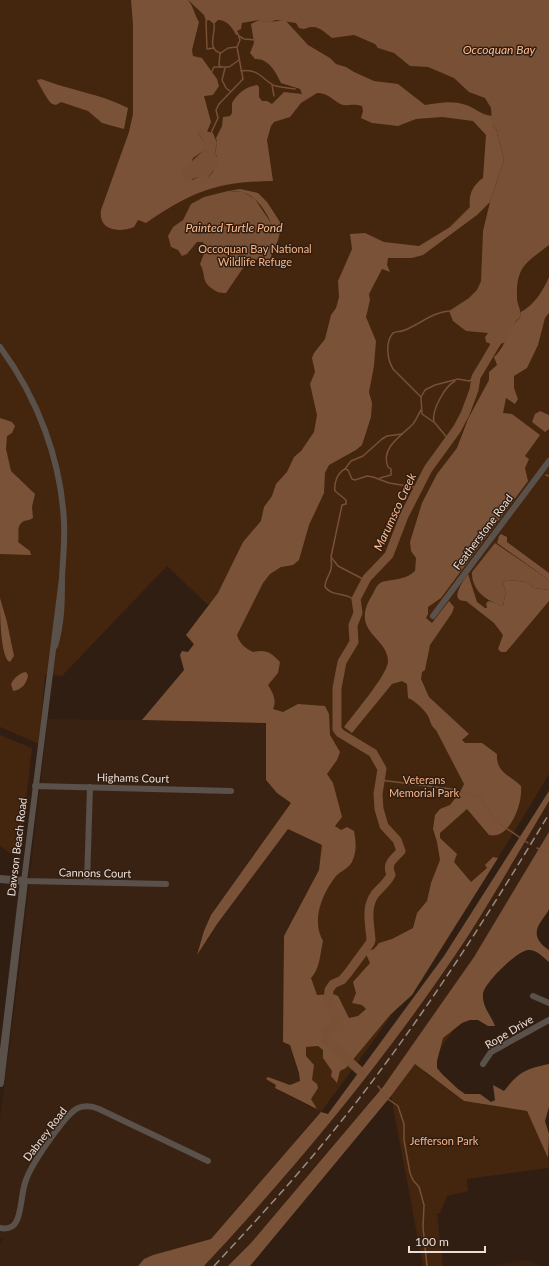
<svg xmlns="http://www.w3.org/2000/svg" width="549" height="1266" font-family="Lato,sans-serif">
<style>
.built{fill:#3a2212}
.green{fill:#44250e;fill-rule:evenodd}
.forest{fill:#7a5237}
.water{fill:#775035}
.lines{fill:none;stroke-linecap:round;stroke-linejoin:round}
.stream{stroke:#775035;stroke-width:1.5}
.river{stroke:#775035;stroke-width:9}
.minor{stroke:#5a514b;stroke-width:6}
.tertiary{stroke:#5a514b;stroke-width:8}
.rail{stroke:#9b8c82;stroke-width:1.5;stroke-dasharray:8 4;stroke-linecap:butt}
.labels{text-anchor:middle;stroke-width:3;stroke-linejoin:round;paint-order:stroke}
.park-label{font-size:11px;fill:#f6b488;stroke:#301e12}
.street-label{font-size:11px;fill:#ebded6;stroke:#301e12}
.water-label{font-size:12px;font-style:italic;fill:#febb8f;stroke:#301e12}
</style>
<rect width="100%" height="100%" fill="#301e12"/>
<g class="built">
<path d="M48,719L266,722V780L277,793L291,803L322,845L319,870L284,936L290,1045L299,1073L300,1082L290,1085L268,1077L277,1085L275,1088L321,1112L211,1239L153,1255L144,1259L138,1266H0V1245L3,1238H0V1119L17,989Z"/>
<path d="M549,801V844L407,1057L306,1182L232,1266H204L232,1235L382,1057L468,936Z"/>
<path d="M527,1260L541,1266H487Z"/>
</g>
<g class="green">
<path d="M0,0H549V277L521,342L549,279V774C480,892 403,1002 321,1112L301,1101L299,1073L290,1045L283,1042L284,936L319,870L329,724L142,720L202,653L190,641L219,611L210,603L208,605L167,566L62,676L45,675L39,744L0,727ZM468,419H474L461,437Z"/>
<path d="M0,735L32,748L20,853L12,855L0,846Z"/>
<path d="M485,986L424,1072L464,1101L527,1111L548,1158L549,1168L467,1179L468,1191L447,1196L440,1213H437L443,1266H423L391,1096L415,1064Z"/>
</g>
<g class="forest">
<path d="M131,0H188C194,7 194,14 199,22L192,50L193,56L202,58L217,79L219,86L213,95L204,96L211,122L207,132L198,133L203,141V151L193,158L191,164L188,165L192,180L199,177H208L213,172L217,156L215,154L217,143L216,138L222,126L223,117L230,116L232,113V103C238,93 245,87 257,85L259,87V97L262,101H267L272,104L284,92L302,94L300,89L281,83C276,72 268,58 255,59L250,53L254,43L251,24L259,20C268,24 277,20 286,21L308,45L330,58L336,64L346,67L354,72L374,81L398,84L425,105C439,103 452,100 466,105C475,108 481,115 492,116V125L496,129L504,160L490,202L477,215L423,255L412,258H388L387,265L390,272L382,269L369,294L370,300L366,317L376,341L374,366L369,392L372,403L371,417L362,445L356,450L329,465L325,473L324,493L309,525L299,560L293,565L281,567L270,574L263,583L237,635C240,644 245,648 253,652C266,649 271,652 280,662L278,673L268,685C273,693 277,700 273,709L283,712L298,704L325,706L329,714L330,735L340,752L337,760L327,774L333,783L342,817L335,826L341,830L347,827L354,831C356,842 357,851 352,862C349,868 341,871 336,876C322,894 311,920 323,941C320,954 320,969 311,978L317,995L333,994L338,996L349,1018L358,1016L366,1009L362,1005L352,1003L356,993L353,982L370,963L365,952L374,949L379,943L392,939L413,928L417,913L427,901L431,883L440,860L437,842L433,829L435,815L440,809L450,805L460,792L464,784L436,730C430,725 431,722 428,716C424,709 415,701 408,698L407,684L402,681L392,684L352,733L344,727C353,715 387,675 388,662C389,637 350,633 371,597C374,593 375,587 379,584C385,578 402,583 415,571L416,558L411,551L410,542L422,503L437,474L457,448L468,419L489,380V372L497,365L494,357C504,348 506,337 513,326C515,322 518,320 521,316V312C535,304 543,291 549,277V313L545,318L538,345L527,368L514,376V388L518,399L515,404L506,398L503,413L512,414L540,435L525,456L529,459L525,468L528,481L441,598L428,607V614L426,618L432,623L449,601L454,607L452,613L430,645L425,670L422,672L421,679L429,697L469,734L462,740L465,743H482L497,754C496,773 510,775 521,786C523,803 510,840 489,835L467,809L440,833V838L457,854L454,862L471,882L487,868L485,865L493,857L498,858L412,995L390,1015L346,1068L340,1071L337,1083L331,1076L332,1071L323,1058V1050L318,1046L306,1047V1056L314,1065L312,1080L317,1084L318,1088L311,1099L317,1109L275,1088L276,1085L266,1079L268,1077L290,1085L300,1081L299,1073L290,1045L283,1042L284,936L319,870L322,845L288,829L217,924L197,955L204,931L211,915L291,803L277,793L266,780V723L142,720L184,670L180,655L182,651L188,652L194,644L186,635L218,593L243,542L261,521L264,507L272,496L276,484L287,472L294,457L301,451L314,432L317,415L310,384L315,372L312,358L314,353L325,339L331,315L336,308L339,297L338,281L352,249L350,234L365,233L384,242L419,246L450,227L470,207C468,195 473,185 483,178L486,135L473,121L442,117L416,119L398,126L372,123L361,118L363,111L362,106C354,103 348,106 343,105C334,102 328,92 317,93L301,103L290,117L274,122L271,126L267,140L273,181C216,182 193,191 146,223L138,220L134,227C119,233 98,231 101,210L129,132L133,114V25Z"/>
<path d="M41,79C69,90 101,94 128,108L124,129L102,123L88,111L61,102L56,105C54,104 51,104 50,102C48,100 38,83 37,80Z"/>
<path d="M240,189L258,193L267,202L280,222V232L278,240L270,259L267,261L260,258L273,229C269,216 259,199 247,194C241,191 234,191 228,191Z"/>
<path d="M540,411L549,415V429L545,432L532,422L535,414Z"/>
<path d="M0,418L12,422L15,426L12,433L7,436L6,449L11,471L35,494L32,507L33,518C30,520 27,520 24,521C15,526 20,535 18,542L30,551L31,555L0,554Z"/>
<path d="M501,534L507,537V542L549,573V582L545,577L497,543L499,536Z"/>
<path d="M468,574L477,602L485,608H487L486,603L489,601L503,606L506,592L503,583L507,580L527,582L534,588L549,590V601L506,652H501L498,649L503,635L494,623L466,601C448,602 463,581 468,574Z"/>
<path d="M0,598L7,622L14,656L10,662C0,659 0,611 0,598Z"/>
<path d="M26,672L28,675C27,683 22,690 13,691L11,684C14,678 19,673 26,672Z"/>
<path d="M549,791V801C522,846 496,892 468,936C390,1054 300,1163 204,1266H138L144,1259L153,1255L211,1239L321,1112L328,1114L444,956Z"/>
<path d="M549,832V909C547,914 545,915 542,920C532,933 537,942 549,950V962C543,957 536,949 528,950C517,951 484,983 483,994C482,1007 491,1015 495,1026H488L478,1020H470L462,1023L443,1038L437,1061V1068L442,1074L458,1089L465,1094H480L491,1102L495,1100L493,1085L504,1091C519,1072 525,1069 549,1064V1107L545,1121L549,1134L548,1158L527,1111L464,1101L415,1064L391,1096L250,1266H228L251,1243L383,1087L474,957Z"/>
</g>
<g class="water">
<path d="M188,0H549V245C526,263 516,266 517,298C517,304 521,310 521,316L516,321L506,342L495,346L486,342L485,337L488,333L466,331L453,321L449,311L469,298L477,290L481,281L483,231L490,202L504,160L496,129L492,125L491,108L485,98L469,92L454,78L428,67L410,66L394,53L378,48L375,44L354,35L332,38C323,31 317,23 304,29L299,28L296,23L276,20L267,23L259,20L242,23L241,29L237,31L239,34L236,35C232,27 227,20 218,20L214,24L209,20L206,21L204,15Z"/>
<path d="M201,130L213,133L217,143L215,153L218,159V165L208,177H199L186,181L182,176L183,170C190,163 195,158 203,151V141L198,133Z"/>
<path d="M228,191L243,192L255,199L271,223L273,233L260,258L245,265L226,293C218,293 217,292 211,288C201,280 206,274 200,264L205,251L203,242H197L187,254L182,256L178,250L171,247L168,236L173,227L183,220L191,204L204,197Z"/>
<path d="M495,543L545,577L549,582V590L534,588L527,582L507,580L503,583L506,592L503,606C488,602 471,591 472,572Z"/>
</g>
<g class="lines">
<g class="stream">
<path d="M206,21L207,49L214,48"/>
<path d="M214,24C216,32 206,50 221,53L228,48L237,47"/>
<path d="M239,36L244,39L257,40"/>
<path d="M220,53L219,65L221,67"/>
<path d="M225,68L222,80L226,88L230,91"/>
<path d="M241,71C261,68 263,82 276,86C279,87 290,88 295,89"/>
<path d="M211,73L214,67H229L239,60"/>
<path d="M272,85L274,96"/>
<path d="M211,133L218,118L216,110L219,104L243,79L237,47L240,40L238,34"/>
<path d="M421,397L425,390L435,385L458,379L469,381L476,377"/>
<path d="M434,422C431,411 445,386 455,381"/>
<path d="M449,440L435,423L422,414L421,397L393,369C387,359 385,342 393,333C397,331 401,332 405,330C420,324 433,312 449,311"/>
<path d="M345,469L351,461L363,456L382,439L387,436L402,434"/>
<path d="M546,475L549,476"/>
<path d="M380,478L391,475V469L388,467C380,448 401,436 413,424C416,420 418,415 421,410"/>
<path d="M331,559C334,573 325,576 325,587C333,598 350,591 356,603"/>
<path d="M362,585L363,581L361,578L338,566L331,557L342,505L346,504V500L335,491C334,483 337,473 345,469L348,470L352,479L355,480L367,476L373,477L389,483L414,487L419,486"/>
<path d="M380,780L451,789L479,796L497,822L528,843"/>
<path d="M537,848L549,853"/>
<path d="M378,1086L388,1099L398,1106L404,1124V1140L410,1173L413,1180L419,1187L424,1205L423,1227L427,1266"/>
</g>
<path class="river" d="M361,1072L326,1040V1032L332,1027L337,1017L328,1001L329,990L333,984L342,980L348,973L370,943L371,940C370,924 365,908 375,894C381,887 387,883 391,875C386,863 393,860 401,851L397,840L384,826L379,809L378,794L382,769L373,753L340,733L337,729V688L342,662L354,642L353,625L358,613L356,599L367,578L389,555L404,516L428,469L457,429L465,414L474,390L476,377L501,335"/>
<g class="minor">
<path d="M0,347C37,397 61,459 64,522C65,540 63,559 62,577C62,601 62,623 55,646"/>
<path d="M62,578L24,881L166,884"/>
<path d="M433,616L549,461"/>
<path d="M35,786L231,791"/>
<path d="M87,882L90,787"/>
<path d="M533,996L549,1003"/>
<path d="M483,1064L491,1052L549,1020"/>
<path d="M0,1228C6,1229 13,1228 16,1222C22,1212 21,1192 26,1180C31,1165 65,1114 78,1108C86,1105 92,1106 99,1109L208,1161"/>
</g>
<path class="tertiary" d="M0,879L24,881L0,1083"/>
<path class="rail" d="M214,1266C252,1225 290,1184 326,1140C410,1038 481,927 549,814"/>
</g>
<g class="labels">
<g class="park-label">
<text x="255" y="253">Occoquan Bay National<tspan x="255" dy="13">Wildlife Refuge</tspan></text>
<text x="424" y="784">Veterans<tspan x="424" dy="13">Memorial Park</tspan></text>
<text x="444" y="1145">Jefferson Park</text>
</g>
<g class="street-label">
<text transform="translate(483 532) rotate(-53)" y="4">Featherstone Road</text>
<text transform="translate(133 778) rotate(1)" y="4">Highams Court</text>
<text transform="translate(17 847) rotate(-83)" y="4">Dawson Beach Road</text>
<text transform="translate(95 873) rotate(1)" y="4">Cannons Court</text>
<text transform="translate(509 1032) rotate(-31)" y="4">Rope Drive</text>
<text transform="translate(45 1134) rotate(-53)" y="4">Dabney Road</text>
</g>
<g class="water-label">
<text x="499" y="54">Occoquan Bay</text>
<text x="234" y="232">Painted Turtle Pond</text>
<text transform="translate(395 512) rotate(-65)" y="4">Marumsco Creek</text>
</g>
</g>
<path d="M409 1246v6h76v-6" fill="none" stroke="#ebded6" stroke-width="2"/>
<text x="415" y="1246" font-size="12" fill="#ebded6" stroke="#301e12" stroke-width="3" paint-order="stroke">100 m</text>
</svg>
